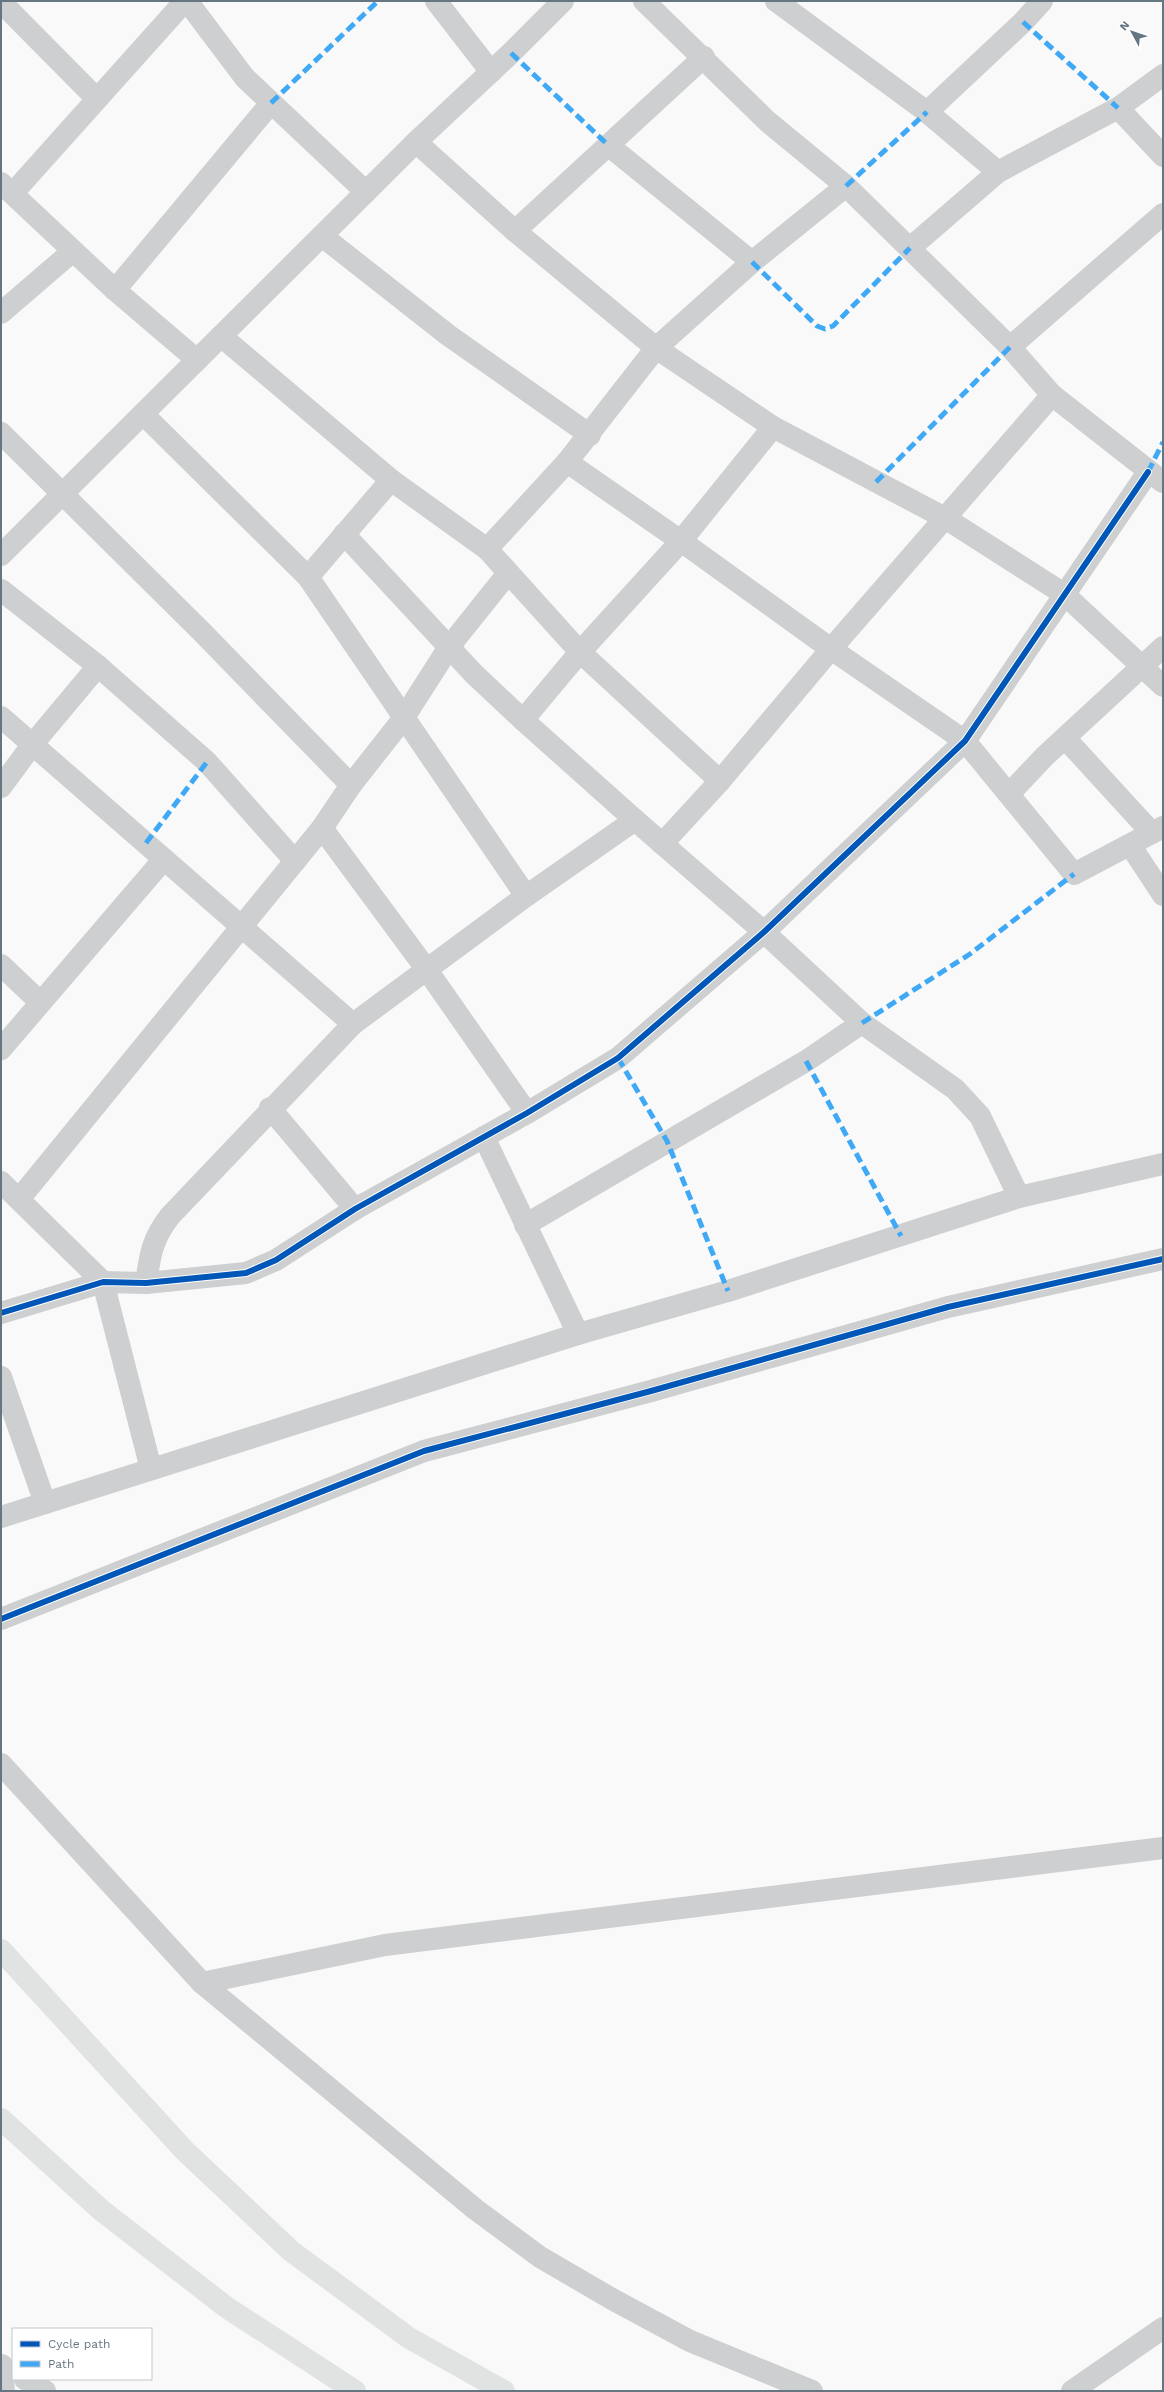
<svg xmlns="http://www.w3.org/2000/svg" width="1164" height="2392" font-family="'Work Sans',sans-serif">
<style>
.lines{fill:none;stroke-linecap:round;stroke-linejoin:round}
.minor{stroke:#cecfd0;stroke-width:22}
.secondary{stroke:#e1e2e2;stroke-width:22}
.quiet{stroke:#3fa9f5;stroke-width:5;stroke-dasharray:10 5;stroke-linecap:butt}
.cycleway-casing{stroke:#fff;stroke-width:8}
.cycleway{stroke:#0057b8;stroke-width:6}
</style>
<rect width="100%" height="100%" fill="#f9f9f9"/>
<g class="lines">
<g class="minor">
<path d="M187,1L245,78L366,192"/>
<path d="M436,1L491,72"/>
<path d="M644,1L767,121L846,186L1010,347L1052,395L1163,482"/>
<path d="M776,1L927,112L998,172"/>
<path d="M1,2L97,99"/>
<path d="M1118,108L1163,156"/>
<path d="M927,112L1023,22L1042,1"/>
<path d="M416,142L515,231L656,348L773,427L945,518L1064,594L1163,686"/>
<path d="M608,145L752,262"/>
<path d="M1,183L115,290L197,360"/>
<path d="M13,193L185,1"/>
<path d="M515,231L704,57"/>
<path d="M322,236L448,335L590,435"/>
<path d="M910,248L998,172L1118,108L1163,75"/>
<path d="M115,290L271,103"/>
<path d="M1,313L73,251"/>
<path d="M221,336L391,480L487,549L580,652L720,781"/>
<path d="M1010,347L1163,214"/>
<path d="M143,414L308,577L526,896"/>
<path d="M1,433L202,632L351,785"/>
<path d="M567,462L681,541L831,649L965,741L1074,874L1163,827"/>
<path d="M344,534L474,674L523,720L635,820L764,932L862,1023L955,1089L980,1116L1019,1197"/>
<path d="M487,549L567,462L656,348L752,262L846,186"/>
<path d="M1,555L416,142L511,53L563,1"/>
<path d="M308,577L391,480"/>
<path d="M1,590L98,666L207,762L295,861"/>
<path d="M1,717L353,1024"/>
<path d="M523,720L580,652L681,541L773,427"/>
<path d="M1065,738L1152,833"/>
<path d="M1,787L32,745L98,666"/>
<path d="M1009,794L1045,756L1163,647"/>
<path d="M322,828L427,970L527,1113"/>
<path d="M662,844L720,781L831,649L1052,395"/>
<path d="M1130,845L1163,895"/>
<path d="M1,965L40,1002"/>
<path d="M1,1049L164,859"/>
<path d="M270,1108L355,1209"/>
<path d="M484,1137L578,1334"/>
<path d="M1,1182L103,1282L151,1469"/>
<path d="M20,1198L322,828L351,785L403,719L449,647L508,573"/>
<path d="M525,1225L806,1061L862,1023"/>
<path d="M146,1283C150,1255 152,1239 170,1216L353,1024L526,896L635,820"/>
<path d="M1,1313L103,1282L146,1283L246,1273L276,1260L355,1209L527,1113L618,1058L764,932L965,741L1148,472"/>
<path d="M1,1377L45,1503"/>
<path d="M1,1517L578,1334L728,1291L1019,1197L1163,1164"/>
<path d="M1,1619L424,1451L651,1391L948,1307L1163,1259"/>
<path d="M1,1764L202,1983L475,2209L540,2257L612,2299L690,2341L812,2391"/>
<path d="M202,1983L385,1945L1163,1848"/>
<path d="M2,2365L4,2391"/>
<path d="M25,2379L45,2391"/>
<path d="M1072,2391L1163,2328"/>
</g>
<g class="secondary">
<path d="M1,1950L185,2151L291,2251L409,2338L504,2391"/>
<path d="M1,2119L101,2210L226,2307L355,2391"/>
</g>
<g class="quiet">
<path d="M1023,22L1118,108"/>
<path d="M511,53L608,145"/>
<path d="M271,103L378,1"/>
<path d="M846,186L927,112"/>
<path d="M752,262L817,326L825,329L833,326L910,248"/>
<path d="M1148,472L1163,442"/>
<path d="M876,482L1010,347"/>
<path d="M146,843L207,762"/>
<path d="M862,1023L970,954L1074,874"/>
<path d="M618,1058L667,1141L728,1291"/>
<path d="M806,1061L901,1236"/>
</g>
<defs>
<g id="cycleway">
<path d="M1,1313L103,1282L146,1283L246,1273L276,1260L355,1209L527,1113L618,1058L764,932L965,741L1148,472"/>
<path d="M1,1619L424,1451L651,1391L948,1307L1163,1259"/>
</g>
</defs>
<use href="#cycleway" class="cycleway-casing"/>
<use href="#cycleway" class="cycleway"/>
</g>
<rect width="1164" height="2392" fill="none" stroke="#657683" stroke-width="4"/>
<rect x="12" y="2328" width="140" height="52" fill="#ffffff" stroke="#c1c8cd"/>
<rect x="20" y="2341" width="20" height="6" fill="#0057b8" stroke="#c1c8cd"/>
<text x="48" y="2348" font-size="12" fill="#657683">Cycle path</text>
<rect x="20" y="2361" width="20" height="6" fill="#3fa9f5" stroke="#c1c8cd"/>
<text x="48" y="2368" font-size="12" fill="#657683">Path</text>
<g transform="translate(1132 32) rotate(310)" stroke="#ffffff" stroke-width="3" paint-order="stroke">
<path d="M0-3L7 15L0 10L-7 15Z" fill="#657683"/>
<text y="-6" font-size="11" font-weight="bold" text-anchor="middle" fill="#657683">N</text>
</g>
</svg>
